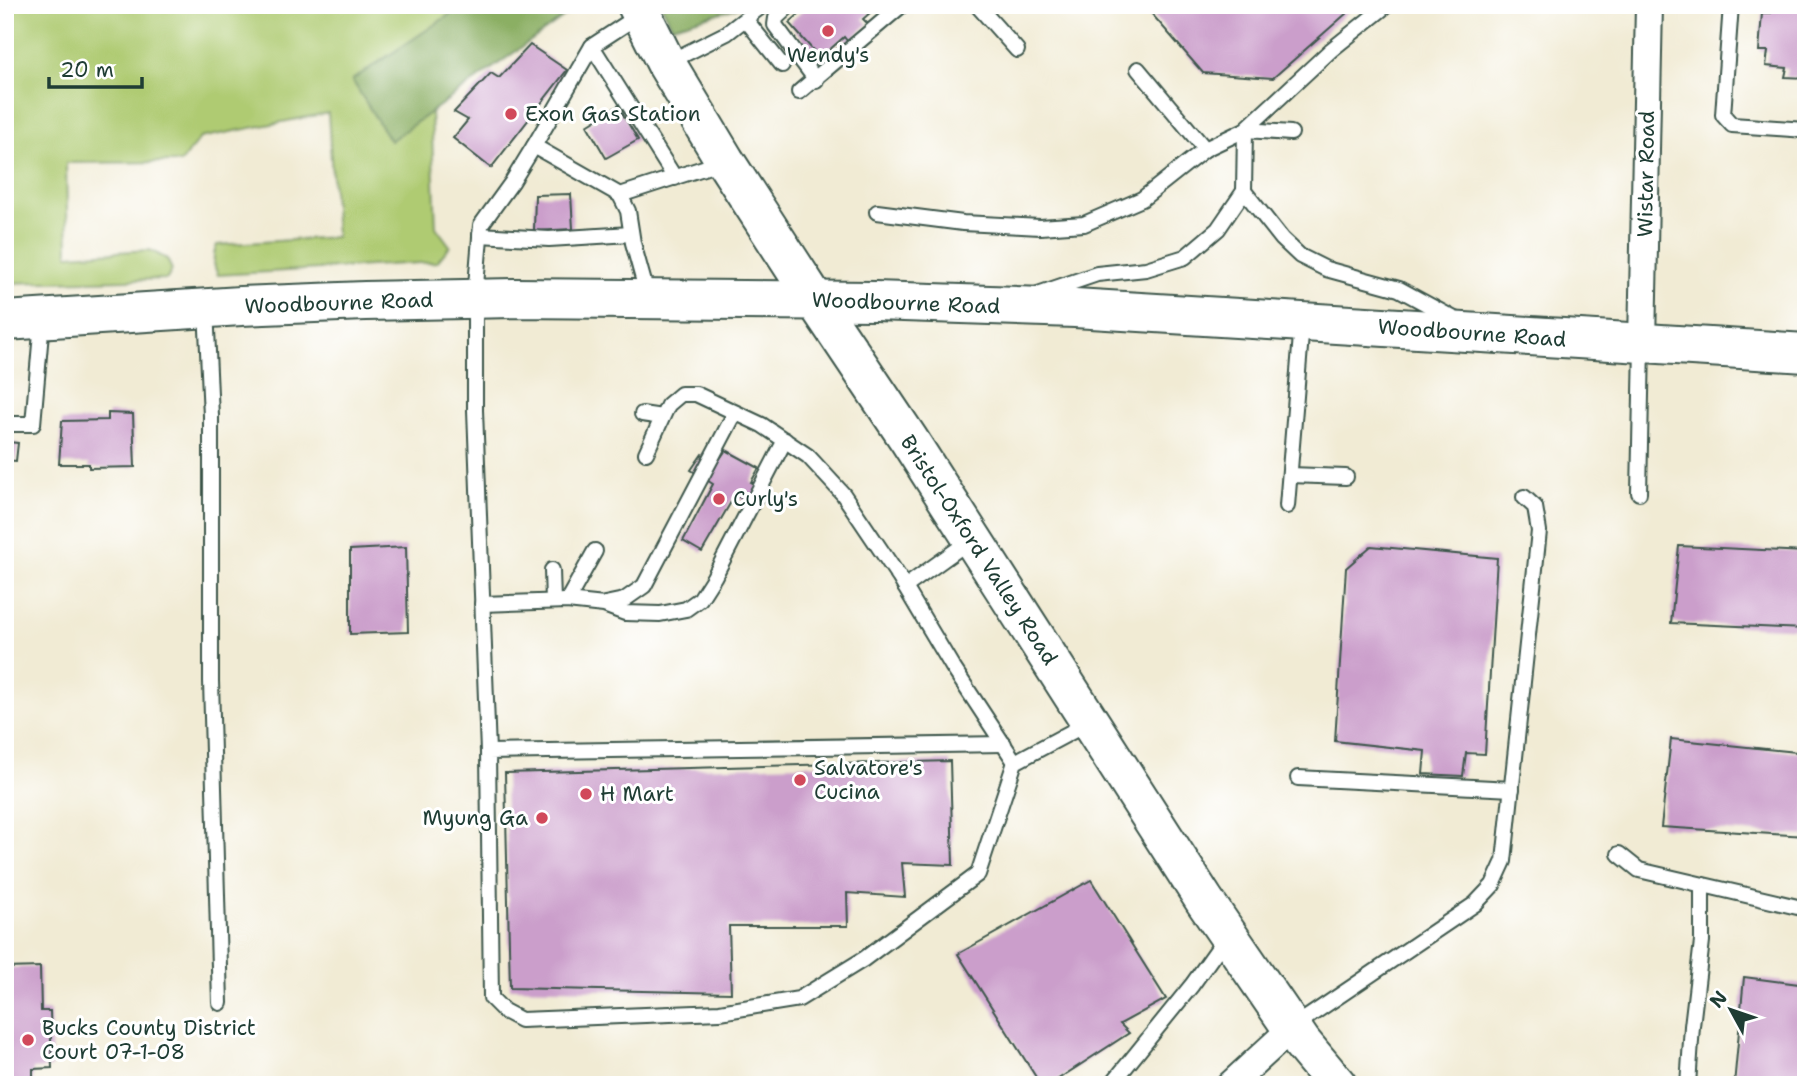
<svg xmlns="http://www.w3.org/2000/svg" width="1811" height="1090" font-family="'Shantell Sans',sans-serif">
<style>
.green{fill:#afcb72;stroke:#678453;stroke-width:2}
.forest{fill:#8baf64;stroke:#55764c;stroke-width:2}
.building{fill:#cb9ecb}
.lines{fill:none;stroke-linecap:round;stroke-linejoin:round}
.lane-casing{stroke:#3e574c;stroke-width:18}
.street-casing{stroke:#3e574c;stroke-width:30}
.secondary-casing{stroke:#3e574c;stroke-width:42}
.lane{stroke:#fff;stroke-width:14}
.street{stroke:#fff;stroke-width:26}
.secondary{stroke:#fff;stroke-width:38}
.poi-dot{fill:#d1495b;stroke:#fff;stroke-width:2.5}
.labels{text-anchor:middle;stroke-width:6;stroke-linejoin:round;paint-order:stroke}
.poi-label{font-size:21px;fill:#1f3d34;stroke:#fff;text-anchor:start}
.street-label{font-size:21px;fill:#1f3d34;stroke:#fff}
</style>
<rect width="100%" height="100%" fill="#fff"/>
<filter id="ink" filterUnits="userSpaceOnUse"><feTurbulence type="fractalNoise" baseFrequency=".0143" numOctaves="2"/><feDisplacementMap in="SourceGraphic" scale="14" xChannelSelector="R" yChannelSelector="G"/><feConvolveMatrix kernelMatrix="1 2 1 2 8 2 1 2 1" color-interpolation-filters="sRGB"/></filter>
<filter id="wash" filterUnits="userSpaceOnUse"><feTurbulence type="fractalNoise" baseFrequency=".00686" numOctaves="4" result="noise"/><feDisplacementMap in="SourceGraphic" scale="28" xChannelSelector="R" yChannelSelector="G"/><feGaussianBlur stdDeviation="1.57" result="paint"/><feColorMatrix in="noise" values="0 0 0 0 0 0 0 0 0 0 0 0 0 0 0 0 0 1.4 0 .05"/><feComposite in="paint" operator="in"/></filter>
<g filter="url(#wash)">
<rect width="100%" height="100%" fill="#f1ebd4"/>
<path class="green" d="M5,5H464L353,81L390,140L431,111L436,227L450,246L437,262L218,275C213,265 212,255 217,245L336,237L328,113L200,138L181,162L66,163L68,255L150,250L167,259L172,270L167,279L5,283Z"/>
<g class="forest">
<path d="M464,5L578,7L390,141L352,80Z"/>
<path d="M661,5H748L672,26Z"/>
</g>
<g id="blocks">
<g class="building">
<path d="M809,5H879L863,19L868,24L848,42L844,37L820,58L789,23Z"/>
<path d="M1144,5H1356L1273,78L1203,73Z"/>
<path d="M1770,5H1806V78L1785,77L1787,68L1766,66L1768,51H1759L1762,13H1771Z"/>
<path d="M530,45L567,70L491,168L453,138L468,120L454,112L491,73L499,78Z"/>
<path d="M618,106L638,140L606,158L587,125Z"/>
<path d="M571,194L573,229L534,231L535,195Z"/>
<path d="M108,413L133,414L135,467L89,468V464H59L62,421L108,420Z"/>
<path d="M5,439L8,442L18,443L16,461L5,460Z"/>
<path d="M726,450L759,468L751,482L769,491L758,508L735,495L702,552L683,541L713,484L691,470L702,454L717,463Z"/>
<path d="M1371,546L1497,558L1485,754L1466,753L1463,776L1423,774L1425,751L1335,741L1346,568Z"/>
<path d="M1679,546L1806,552V629L1671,623Z"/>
<path d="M406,547L408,632L350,634V550Z"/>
<path d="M1671,739L1806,753V836L1661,827Z"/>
<path d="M950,761L953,865L902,863L905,897L847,893L848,926H729L731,993L510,988L505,773Z"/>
<path d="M1091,880L1166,999L1120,1024L1129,1033L1049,1085H1041L958,954Z"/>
<path d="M40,967L41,1011H50L52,1068L33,1069V1085H5V968Z"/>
<path d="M1744,977L1806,985V1085H1734Z"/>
</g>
</g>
</g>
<g filter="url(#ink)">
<use href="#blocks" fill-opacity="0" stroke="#3e574c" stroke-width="2"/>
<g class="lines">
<defs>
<g id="lane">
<path d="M790,5L776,18L775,25L816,80"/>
<path d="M977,5L1017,50"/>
<path d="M1731,5L1723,115L1732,125L1806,130"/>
<path d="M746,20L782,65"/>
<path d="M592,46L641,14"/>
<path d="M669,62L727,33L763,5"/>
<path d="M1138,69L1205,149L1245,130L1331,50L1387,5"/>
<path d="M799,92L902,5"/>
<path d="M534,146L592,46L675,178"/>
<path d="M1244,191L1282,239L1300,256L1326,269L1399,289L1458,321"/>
<path d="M620,195L722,162"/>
<path d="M877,212L963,223L1040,227L1084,224L1142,199L1205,149"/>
<path d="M480,235L549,239L631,234"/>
<path d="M1038,294L1097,274L1146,269L1185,257L1218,229L1244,191L1245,130L1291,133"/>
<path d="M206,308L211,416V681L220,1003"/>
<path d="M642,414L662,417"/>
<path d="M5,424H33L42,321"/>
<path d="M646,453L668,405L681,394H696L762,425L808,456L843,494L899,577L952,666L1015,762"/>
<path d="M1290,475L1346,477"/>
<path d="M1639,493L1642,345"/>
<path d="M1287,506L1302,323"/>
<path d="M552,570L553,601"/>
<path d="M905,587L972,539"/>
<path d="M567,601L595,551"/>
<path d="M482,604L567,601L604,605L625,613L660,614L686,609L700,599L714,577L785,440"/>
<path d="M605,604L624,600L644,586L735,413"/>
<path d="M1004,744L488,752L491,998L504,1011L521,1020L720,1012L799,999L864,959L978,874L1015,762L1090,722"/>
<path d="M488,752L475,410V298L481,225L512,182L534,146L620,195L628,211L633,243L648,297"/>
<path d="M1298,778L1512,789"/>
<path d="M1619,854L1639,870L1806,909"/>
<path d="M1293,1027L1475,904L1493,885L1504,861L1539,531L1535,507L1524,497"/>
<path d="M1111,1085L1192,985L1227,936"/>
<path d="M1688,1085L1692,1026L1702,941V885"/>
</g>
<g id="street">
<path d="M1642,343L1649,5"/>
<path d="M1230,1085L1292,1028"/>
</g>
<g id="secondary">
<path d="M637,5L666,63L725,161L815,300L909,440L1204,900L1302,1043L1337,1085"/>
<path d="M5,321L241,306L365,301L514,298L875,301L1075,308L1806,353"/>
</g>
</defs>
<use href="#lane" class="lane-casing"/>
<use href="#street" class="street-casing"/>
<use href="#secondary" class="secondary-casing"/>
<use href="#lane" class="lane"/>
<use href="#street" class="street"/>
<use href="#secondary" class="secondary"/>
</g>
</g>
<g class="poi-dot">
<circle cx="828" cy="31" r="7"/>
<circle cx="511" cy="114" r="7"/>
<circle cx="719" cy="499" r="7"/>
<circle cx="800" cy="780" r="7"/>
<circle cx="586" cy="794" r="7"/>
<circle cx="542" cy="818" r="7"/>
<circle cx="28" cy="1040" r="7"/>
</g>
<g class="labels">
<g class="poi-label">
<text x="828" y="62" text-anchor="middle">Wendy's</text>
<text x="525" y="121">Exon Gas Station</text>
<text x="733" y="506">Curly's</text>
<text x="814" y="775">Salvatore's<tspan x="814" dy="24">Cucina</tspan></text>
<text x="600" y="801">H Mart</text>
<text x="528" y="825" text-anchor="end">Myung Ga</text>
<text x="42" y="1035">Bucks County District<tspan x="42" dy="24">Court 07-1-08</tspan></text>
</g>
<g class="street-label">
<text transform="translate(1646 174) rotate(-89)" y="7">Wistar Road</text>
<text transform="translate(339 303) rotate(-2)" y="7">Woodbourne Road</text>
<text transform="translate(906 303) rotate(2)" y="7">Woodbourne Road</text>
<text transform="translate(1472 333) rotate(4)" y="7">Woodbourne Road</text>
<text transform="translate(979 550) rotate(57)" y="7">Bristol-Oxford Valley Road</text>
</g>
</g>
<rect width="1811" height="1090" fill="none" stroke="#fff" stroke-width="28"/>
<g transform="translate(1731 1010) rotate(310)" stroke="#ffffff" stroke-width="5" paint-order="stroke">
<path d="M0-5L12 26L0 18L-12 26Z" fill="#1f3d34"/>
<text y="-10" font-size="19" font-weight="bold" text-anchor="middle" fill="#1f3d34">N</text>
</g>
<path d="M49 77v10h93v-10" fill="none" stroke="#1f3d34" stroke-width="3.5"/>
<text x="60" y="77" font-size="21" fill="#1f3d34" stroke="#ffffff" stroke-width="5" paint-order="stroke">20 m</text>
</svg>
